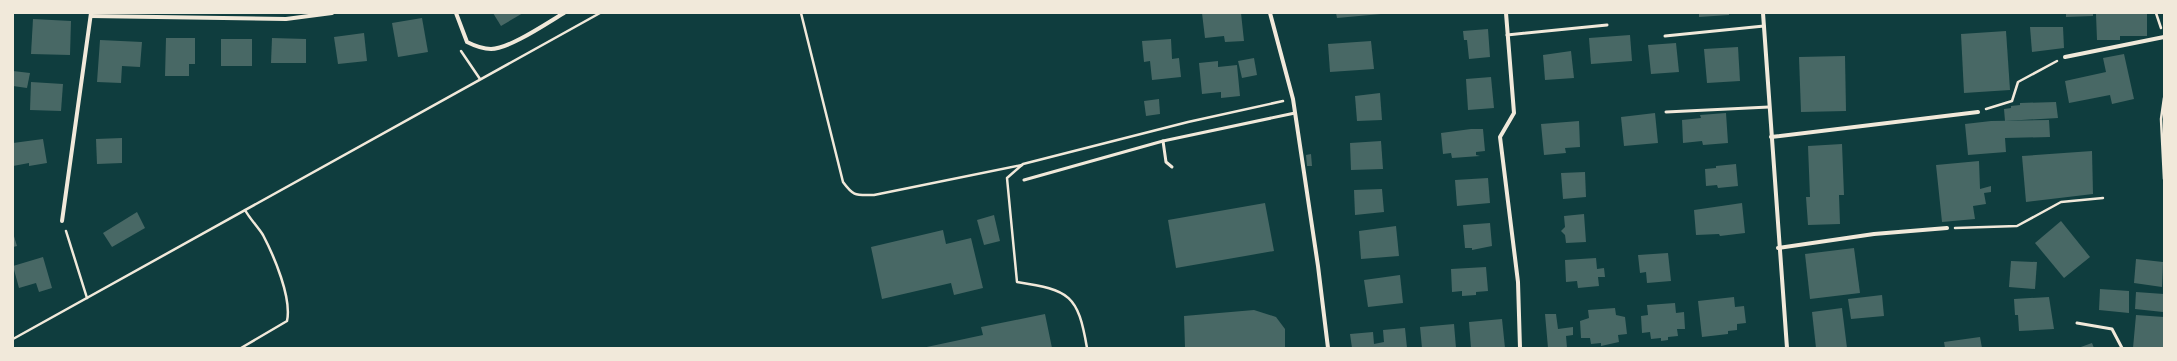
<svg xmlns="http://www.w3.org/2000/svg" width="2177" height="361" font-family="'Fira Sans',sans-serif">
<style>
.building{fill:#486865}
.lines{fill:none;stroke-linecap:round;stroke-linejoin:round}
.path{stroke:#f1e9da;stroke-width:2.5}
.service{stroke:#f1e9da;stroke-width:3}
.minor{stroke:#f1e9da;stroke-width:4}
</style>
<rect width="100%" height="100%" fill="#0f3d3e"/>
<g class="building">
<path d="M493,13H523L501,26Z"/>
<path d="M1202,13H1241L1244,41L1225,42L1224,36L1205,38Z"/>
<path d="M1336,13H1381V14L1337,18Z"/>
<path d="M1699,13H1729V15L1699,17Z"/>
<path d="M2066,13H2093V16L2066,17Z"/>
<path d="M2096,14H2147V36H2120V40H2097Z"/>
<path d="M422,18L428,52L398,57L392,23Z"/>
<path d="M33,19L71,21L70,55L31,54Z"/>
<path d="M2030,27H2063L2064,48L2032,52Z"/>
<path d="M1488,29L1490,57L1469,59L1467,40H1464L1463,31Z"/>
<path d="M2006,31L2010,90L1964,93L1961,34Z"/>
<path d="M364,33L367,61L338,64L334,37Z"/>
<path d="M1630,35L1632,61L1591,64L1589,38Z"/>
<path d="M166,38H195V64H189V76H165Z"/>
<path d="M272,38L306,39V63H271Z"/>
<rect x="221" y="39" width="31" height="27"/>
<path d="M1171,39L1172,59L1179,58L1181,77L1152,80L1150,61L1144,62L1142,41Z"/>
<path d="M100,40L142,42L140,67L122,66L121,83L97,82Z"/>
<path d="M1371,41L1374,69L1330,72L1328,44Z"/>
<path d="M1676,43L1679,72L1651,74L1648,45Z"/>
<path d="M1738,47L1740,81L1707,83L1704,49Z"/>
<path d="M1571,51L1574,78L1545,80L1543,55Z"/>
<path d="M2124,54L2134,99L2112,104L2110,95L2069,103L2065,81L2106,72L2103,58Z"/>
<path d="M1845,56L1846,111L1801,112L1799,57Z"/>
<path d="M1254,58L1257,75L1242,78L1238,61Z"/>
<path d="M1218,61V67L1237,65L1240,96L1221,98V92L1202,94L1199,63Z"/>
<path d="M13,71L30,73L27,88L13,86Z"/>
<path d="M1491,77L1494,108L1468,110L1466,79Z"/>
<path d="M31,82L63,84L61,111L30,110Z"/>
<path d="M1380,93L1382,120L1357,121L1355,96Z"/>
<path d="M1159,99L1160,114L1146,116L1144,101Z"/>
<path d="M2056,102L2058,118L2005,121L2004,109L2011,108V106L2020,105V103Z"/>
<path d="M1655,113L1658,143L1624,146L1621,117Z"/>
<path d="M1726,113L1728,143L1703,145L1702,141L1683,143L1682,120L1701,118L1700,115Z"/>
<path d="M2049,120L2050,137L2005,138L2006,152L1968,155L1965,124L1991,121Z"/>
<path d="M1579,121L1580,147L1565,148L1566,153L1544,155L1541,124Z"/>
<path d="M1471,129H1483L1485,151L1476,152V155L1480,156L1452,158L1451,153L1443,154L1441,133Z"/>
<path d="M122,138V163L97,164L96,139Z"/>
<path d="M43,139L47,163L29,166V163L13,166V143Z"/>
<path d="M1381,141L1383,169L1351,170L1350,143Z"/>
<path d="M1842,144L1844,195H1839L1840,224L1808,225L1806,197H1810L1808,146Z"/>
<path d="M2092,151L2093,194L2026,202L2022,156Z"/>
<path d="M1311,154L1312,166H1307L1306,155Z"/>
<path d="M1979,161L1980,189L1991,186V192L1984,193L1986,204L1973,206L1975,219L1942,222L1936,165Z"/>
<path d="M1736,164L1738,186L1718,188L1717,185L1706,186L1705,169L1716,168V166Z"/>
<path d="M1585,172L1586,197L1563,199L1561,173Z"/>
<path d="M1488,178L1490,203L1457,206L1455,180Z"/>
<path d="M1382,189L1384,212L1355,215L1354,190Z"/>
<path d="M1265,203L1274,251L1176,268L1168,220Z"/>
<path d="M1742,203L1745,233L1720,236L1719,234L1696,235L1694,210Z"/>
<path d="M137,212L145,228L112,247L103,233Z"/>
<path d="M1584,214L1586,242L1566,243L1565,235L1561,231L1565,227L1564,216Z"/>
<path d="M994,215L1000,241L984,245L977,220Z"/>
<path d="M2061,221L2090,257L2064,278L2035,243Z"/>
<path d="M1490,223L1492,246L1472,250V248H1465L1463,225Z"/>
<path d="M1396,226L1399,256L1361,259L1359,231Z"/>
<path d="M943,230L946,244L971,238L983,288L954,295L951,283L882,299L871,247Z"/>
<path d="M13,233L17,246L13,247Z"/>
<path d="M1854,248L1860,293L1810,299L1805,254Z"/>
<path d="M1668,253L1671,281L1647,283L1646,272L1640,273L1638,255Z"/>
<path d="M43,257L52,288L39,292L36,283L19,288L13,266Z"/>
<path d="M1596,258L1597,269L1604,268L1605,277H1598L1599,286L1578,288L1577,281L1566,282L1565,260Z"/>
<path d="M2136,259L2163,262L2162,287L2134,283Z"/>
<path d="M2011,261L2037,262L2035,289L2009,287Z"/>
<path d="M1486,267L1488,291L1476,292V295L1462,296V291L1452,292L1451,269Z"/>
<path d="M1400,275L1403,303L1368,307L1364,280Z"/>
<path d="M2100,289L2129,291V313L2099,310Z"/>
<path d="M2136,292L2164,294L2163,312L2135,309Z"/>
<path d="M1882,295L1884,316L1851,319L1848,299Z"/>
<path d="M1734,297L1735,307L1744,306L1746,323L1737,324V330L1728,331V334L1702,337L1698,301Z"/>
<path d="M2049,297L2054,329L2019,331L2018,315H2015L2014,299Z"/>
<path d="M1675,303L1676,313L1684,312L1685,329H1677L1678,336L1668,337V340L1661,341V338L1651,339L1650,332L1642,333L1641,316L1648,315L1647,305Z"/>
<path d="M1615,308L1616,315L1625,317L1627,334L1618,335L1619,342L1601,346V343L1591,344L1590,338H1581L1580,321L1589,318L1588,310Z"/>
<path d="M1842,308L1847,348H1816L1812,312Z"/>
<path d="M1254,310L1276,317L1285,329V348H1185L1184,316Z"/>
<path d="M1045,314L1052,348H922L983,335L981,327Z"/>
<path d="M1545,314H1556L1558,329L1573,327V335L1566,336L1567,348H1548Z"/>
<path d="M2136,315L2164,317V348H2133Z"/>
<path d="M1502,319L1505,348H1471L1469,322Z"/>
<path d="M1454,324L1456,348H1422L1420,327Z"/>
<path d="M1405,328L1407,348H1352L1350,334L1373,332L1374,344L1384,342L1383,330Z"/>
<path d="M1980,337L1982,348H1945L1944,342Z"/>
<path d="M2092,343L2094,348H2078Z"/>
</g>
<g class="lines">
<g class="path">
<path d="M801,13L843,182C854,197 856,195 874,195L1022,165"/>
<path d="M2156,13L2161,28"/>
<path d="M461,51L480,79"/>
<path d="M2164,98L2161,119L2164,179"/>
<path d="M1986,109L2012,101L2018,82L2057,61"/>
<path d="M1955,228L2017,226L2061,202L2103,198"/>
<path d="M66,231L87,298"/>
<path d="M13,339L600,13"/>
<path d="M241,348L287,321C292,298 274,256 263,235C258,227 250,219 245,210"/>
<path d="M1087,348C1078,295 1070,290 1017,282L1007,178L1023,164L1188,122L1283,101"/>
</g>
<g class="service">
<path d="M1507,35L1607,25"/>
<path d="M1665,36L1764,26"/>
<path d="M1666,112L1769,107"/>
<path d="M1163,141L1166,162L1172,167"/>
<path d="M1024,180L1163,141L1295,113"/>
<path d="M2077,323L2112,329L2122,348"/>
</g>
<g class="minor">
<path d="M456,13L467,42C475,46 482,49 491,49C509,49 547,23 564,13"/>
<path d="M1270,13L1293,99L1318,266L1328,348"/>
<path d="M1506,13L1514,113L1500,137L1518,282L1520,348"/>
<path d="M1763,13L1787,348"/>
<path d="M91,16L286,19L332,13"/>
<path d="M2065,57L2164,37"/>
<path d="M1771,137L1978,112"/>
<path d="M62,221L91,13"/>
<path d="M1778,248L1874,234L1947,228"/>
</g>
</g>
<rect width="2177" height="361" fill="none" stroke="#f1e9da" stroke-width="28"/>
</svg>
